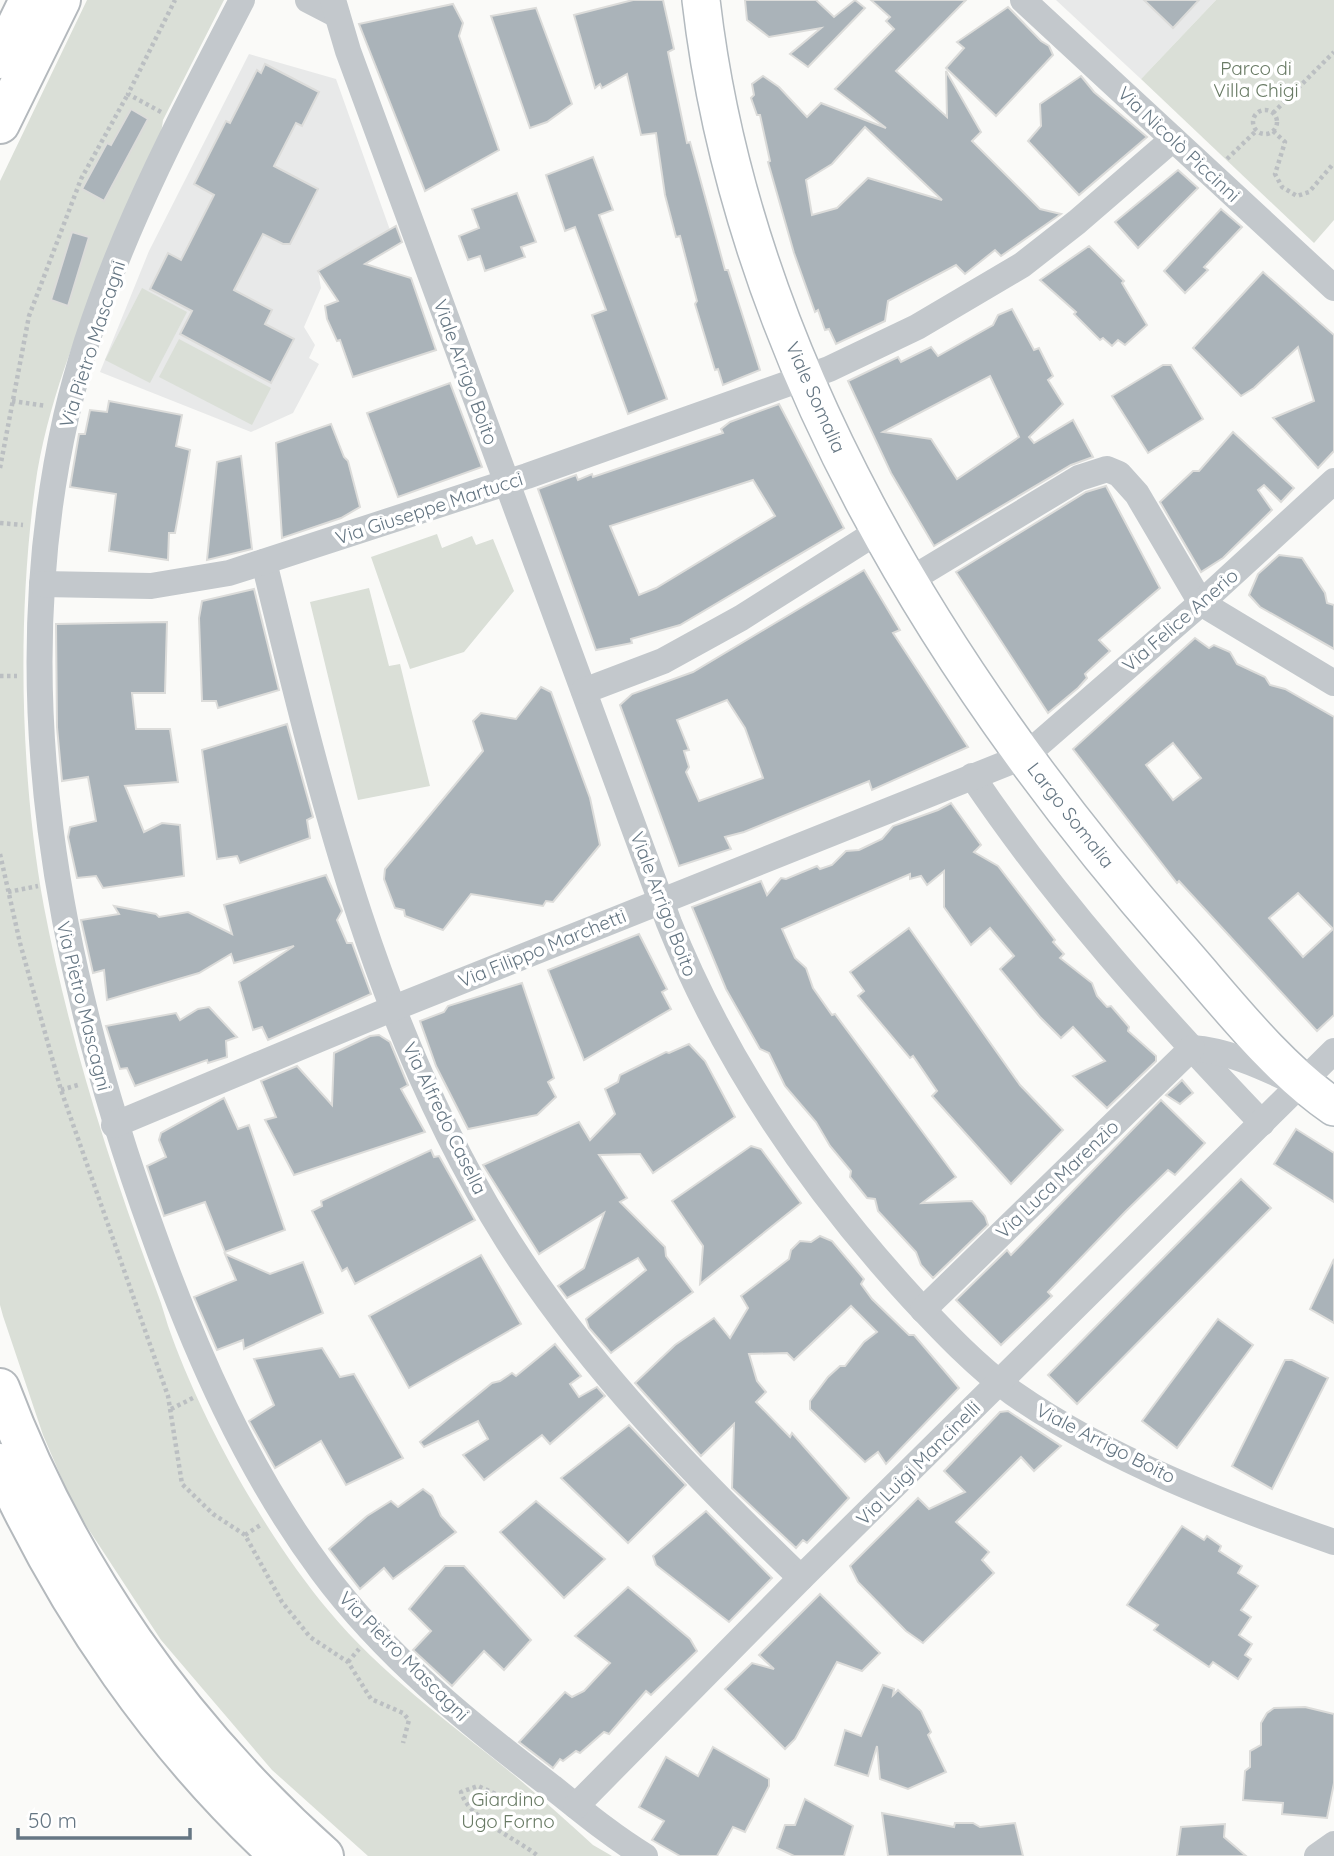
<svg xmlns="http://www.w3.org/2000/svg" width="1334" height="1856" font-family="Quicksand,sans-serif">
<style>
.built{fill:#e8e9e9}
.green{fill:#dadfd7}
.building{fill:#aab3b9;stroke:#dcdcda;stroke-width:2;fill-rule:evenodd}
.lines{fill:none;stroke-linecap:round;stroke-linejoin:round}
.secondary-casing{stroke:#b3babf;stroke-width:40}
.highway-casing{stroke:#b4b9bd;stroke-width:42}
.path{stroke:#bbbfc2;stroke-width:4.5;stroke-dasharray:3.5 3.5;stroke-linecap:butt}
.street{stroke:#c3c8cc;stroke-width:26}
.secondary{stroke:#fff;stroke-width:37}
.highway{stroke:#fff;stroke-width:38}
.labels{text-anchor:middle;stroke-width:7;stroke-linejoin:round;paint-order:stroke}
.park-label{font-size:19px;fill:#687a64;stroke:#fff}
.street-label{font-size:19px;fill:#657683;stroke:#fff}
</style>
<rect width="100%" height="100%" fill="#fafaf8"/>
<g class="built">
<path d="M1056,0H1216L1141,79Z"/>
<path d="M249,54L336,79L390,230L318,271L321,288L304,327L315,345L309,358L319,364L293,413L251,432L100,372L149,251Z"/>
</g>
<g class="green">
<path d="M87,0H224L163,120L159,147C111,256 52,367 35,487C17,618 20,777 44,907C69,1038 110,1167 157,1292C163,1307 166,1322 172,1337C205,1427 267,1537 328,1610C382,1675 450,1723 514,1775C541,1798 567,1821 593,1845L612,1856H368L272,1770L161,1640L74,1507L43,1435L3,1316L0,1305V181Z"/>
<path d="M1216,0H1334V220L1314,243L1141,79Z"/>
<path d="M142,288L187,312L150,383L105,360Z"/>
<path d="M179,339L271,388L252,425L159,377Z"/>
<path d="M437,534L442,548L472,536L476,545L493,539L514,591L464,652L410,669L371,557Z"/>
<path d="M369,588L389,666L400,664L430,786L358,800L310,602Z"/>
</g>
<g class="building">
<path d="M633,0H663L674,49L668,52L687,143L690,142L725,270H728L760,370L723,385L718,369L715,370L695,304L697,301L680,236L676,237L665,195L656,133L641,135L627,74L602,88L600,84L595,88L574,15Z"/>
<path d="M745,0H816L834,17L855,0L865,8L808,67L790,54L821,28L769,37L747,20Z"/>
<path d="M871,0H966L896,71L947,117L946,71L981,132L972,141L1040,209L1061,214L1001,256L995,250L965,274L956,265L888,301L885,321L836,344L829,329L825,330L818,310L815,312L794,253L768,162L770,161L760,115H757L751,98L754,95L752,84L763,76L779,87L807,117L821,103L886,128L835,89L894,29L886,21L890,17ZM865,127L942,200L868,178L837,208L812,215L806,180L832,164Z"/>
<path d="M1144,0H1199L1173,28Z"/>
<path d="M453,4L463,23L459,36L499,150L425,191L359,24Z"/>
<path d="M1008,7L1041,41L1049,46L1053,55L996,116L946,68L964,48L957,42Z"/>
<path d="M536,8L572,104L547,122L530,128L491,16Z"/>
<path d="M265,64L319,92L302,126L296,123L274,166L318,189L290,244H283L263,234L234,290L272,310L265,324L294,339L271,383L180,334L192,311L150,289L168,253L181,260L214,195L194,184L226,121L230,123L257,70L261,73Z"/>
<path d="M1081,76L1094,92L1147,137L1079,195L1028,141L1041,126L1040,104Z"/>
<path d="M131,109L148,119L104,201L82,189L107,143L111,145Z"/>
<path d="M593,157L613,210L599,215L667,399L628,414L592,315L606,310L575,227L565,231L546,175Z"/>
<path d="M1178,170L1198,188L1138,248L1115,222Z"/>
<path d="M517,193L536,242L521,247L525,257L485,271L480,256L468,260L459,236L479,228L472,209Z"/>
<path d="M1221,209L1242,227L1204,267L1208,270L1185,293L1164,271Z"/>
<path d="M396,226L402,242L365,264L411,278L436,350L353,377L340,340L337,341L327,319L325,306L338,301L318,271Z"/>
<path d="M72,232L89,237L68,306L51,300Z"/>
<path d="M1089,246L1124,281L1122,283L1147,325L1125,345L1118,340L1112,346L1103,338L1100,340L1074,314L1076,312L1040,280Z"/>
<path d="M1263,272L1334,335V451L1318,468L1273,418L1314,401L1298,347L1254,388L1241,396L1193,348Z"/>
<path d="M1012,309L1034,350L1039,348L1053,376L1048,380L1063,404L1029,437L1034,443L1073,420L1093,457L1071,465L934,546L891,473L848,381L898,357L901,362L931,347L938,356L993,325L998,315ZM990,376L1019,437L957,479L931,439L883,432Z"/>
<path d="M1163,365H1171L1203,419L1148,453L1112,396Z"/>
<path d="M450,383L482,467L398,497L367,413Z"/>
<path d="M109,401L182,415L176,446L190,450L175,533H169L168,560L109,551L116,494L70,487L79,434H85L90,410L107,412Z"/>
<path d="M779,404L844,528L680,625L631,639L632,643L596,650L538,489L576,475L578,480L592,474L593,477L723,433L721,429L730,422ZM753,480L775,516L656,588L639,595L610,526Z"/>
<path d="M331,424L344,457L348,461L360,507L341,518L282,538L276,443Z"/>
<path d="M1233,432L1294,488L1281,502L1264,485L1258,490L1272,510L1223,558L1201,572L1160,502L1193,471H1199Z"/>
<path d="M241,456L252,549L207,560L217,462Z"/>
<path d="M1106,486L1160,588L1099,640L1110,651L1085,674L1087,678L1078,688L1048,713L956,572L1086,492Z"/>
<path d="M1279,555L1302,558L1325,593L1327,603L1334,605V649L1260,607L1249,595L1258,574Z"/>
<path d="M864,570L900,630L893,633L968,747L872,790L869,781L744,832L725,837L731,849L679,866L620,705L632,694L693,672ZM727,700L745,728L763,778L699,801L686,772L689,767L684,751L689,750L677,720Z"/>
<path d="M254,589L279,690L218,708L216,701H202L199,618L202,601Z"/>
<path d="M167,622L165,693H132L136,729H170L178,782L125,786L144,832L162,823L180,825L184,876L103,888L96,876L77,878L68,837L70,827L96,821L88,777L62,781L57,727L56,624Z"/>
<path d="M1195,638L1209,648L1214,645L1230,652L1237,664L1265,677L1270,685L1285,689L1334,717V1015L1317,1031L1179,881L1177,883L1073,749ZM1173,743L1201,778L1173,800L1146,765ZM1298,893L1333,929L1303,957L1269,918Z"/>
<path d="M541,687L551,692L590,798L600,845L553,902L546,901L543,906L471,894L443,930L405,916L404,910L395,908L384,879L385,869L483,751L473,721L481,713L516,719Z"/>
<path d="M287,724L313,817L307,820L310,838L240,863L237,856L217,859L202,750Z"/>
<path d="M951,803L981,845L974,852L998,866L1055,940L1053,942L1064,954L1060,958L1092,983L1097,996L1107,1007L1111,1006L1129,1027L1128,1031L1156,1056V1061L1107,1108L1073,1076L1105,1061L1073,1027L1061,1038L1040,1017L1000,969L1014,956L990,928L971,945L944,907V871L927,885L921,876L910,879V874L782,929L795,958L806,968L813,988L832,1015L835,1014L956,1177L922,1203L972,1201L985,1216L988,1225L933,1278L921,1265L916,1252L878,1211L875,1199L867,1198L850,1177L851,1171L830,1146L816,1122L785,1086L769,1053L760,1049L726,989L692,907L761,881L767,895L781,878L786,879L817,866L820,869L832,865L846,851L859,850L882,839L893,826L938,810Z"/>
<path d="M326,875L342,911L337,920L347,943H352L371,994L268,1040L262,1027L253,1030L239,982L294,946L234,963L231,954L199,973L107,1000L104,970L93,973L81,920L119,914L114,906L156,914L159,917L188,912L232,934L224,905Z"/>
<path d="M909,928L1020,1085L1063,1130L1011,1184L932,1096L937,1091L913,1056L910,1058L858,996L864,991L850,972Z"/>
<path d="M639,934L667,989L662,992L671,1009L584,1060L548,970Z"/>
<path d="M522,983L554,1078L548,1082L556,1097L537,1115L468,1129L436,1066L420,1021L444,1012L448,1006Z"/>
<path d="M209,1007L237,1037L226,1041L227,1057L208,1063L207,1060L135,1086L127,1068L120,1069L106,1026L176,1013L180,1020L198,1009Z"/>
<path d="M379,1035L390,1042L408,1085L401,1089L425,1132L294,1175L265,1120L276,1117L261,1081L297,1066L332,1105L334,1053L370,1036Z"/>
<path d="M689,1044L705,1061L735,1117L653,1173L640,1154L599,1155L627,1198L620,1202L665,1247L666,1256L693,1292L611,1353L589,1328L586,1319L646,1270L638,1258L567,1298L558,1286L584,1268L604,1213L539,1254L483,1165L579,1122L590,1140L615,1114L605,1089L618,1082L620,1075L666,1052L669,1053Z"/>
<path d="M1182,1080L1193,1093L1180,1104L1166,1095Z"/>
<path d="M224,1098L238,1129L249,1125L285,1230L225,1252L205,1202L164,1216L147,1166L166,1157L159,1140L161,1133Z"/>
<path d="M1161,1100L1205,1143L1175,1175L1168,1170L1126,1211L1048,1292L1052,1296L1001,1345L956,1300L1007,1250L1011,1255Z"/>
<path d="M1296,1129L1334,1153V1202L1274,1164Z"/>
<path d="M751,1146L761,1149L801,1203L700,1284L703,1246L672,1201Z"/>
<path d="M431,1150L434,1157L439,1156L475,1220L355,1284L347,1268L342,1271L312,1211L322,1206L321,1201Z"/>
<path d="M1241,1179L1271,1208L1077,1404L1048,1375Z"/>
<path d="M820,1236L832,1241L864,1279L861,1284L872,1299L909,1335H914L959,1388L886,1464L878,1452L865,1462L810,1409V1401L828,1377L840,1366H845L864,1342L877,1332L851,1306L794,1360L787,1353L749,1354L757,1381L766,1392L756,1402L790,1437L792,1433L849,1498L807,1543L803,1540L796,1548L732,1488L734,1424L701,1456L635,1383L675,1345L714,1318L730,1338L748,1308L741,1296L789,1259L791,1250L800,1241L811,1242Z"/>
<path d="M225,1254L270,1274L303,1262L323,1313L244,1349L243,1340L217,1350L194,1297L236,1280Z"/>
<path d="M481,1255L521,1324L409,1388L369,1316Z"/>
<path d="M1334,1259V1323L1310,1309Z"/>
<path d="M1218,1319L1253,1345L1177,1448L1142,1421Z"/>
<path d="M555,1344L581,1376L570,1384L579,1397L597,1387L605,1396L550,1444L542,1435L484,1480L463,1455L488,1439L478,1421L424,1447L420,1442L492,1383L500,1381L512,1373L516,1376Z"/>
<path d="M322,1348L340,1377L354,1374L403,1458L346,1485L321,1441L275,1468L249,1421L274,1405L254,1359Z"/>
<path d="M1285,1360H1292L1328,1378L1272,1489L1232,1466Z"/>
<path d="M1008,1411L1061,1446L1034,1471L1021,1457L956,1522L989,1552L982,1560L994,1573L923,1643L906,1631L858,1582L850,1566L918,1498L929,1509L965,1492L944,1471L1000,1412Z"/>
<path d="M629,1425L686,1485L628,1543L561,1478Z"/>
<path d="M423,1489L432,1496L441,1516L456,1532L393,1579L384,1568L360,1589L329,1549L367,1516L391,1501L398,1507Z"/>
<path d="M536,1501L605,1559L564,1598L500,1532Z"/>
<path d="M706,1511L772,1578L729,1622L656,1565L653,1556Z"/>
<path d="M1182,1526L1204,1540L1207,1536L1221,1546L1219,1551L1242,1566L1238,1573L1258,1586L1241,1610L1251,1617L1239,1635L1252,1644L1245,1655L1251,1659L1238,1679L1213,1662L1209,1667L1154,1630L1158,1625L1127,1605Z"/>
<path d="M445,1566H464L531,1640L504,1670L484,1651L452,1686L413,1650L431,1631L409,1609Z"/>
<path d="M628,1587L690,1639L697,1651L651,1695L646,1691L609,1734L604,1732L580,1753L576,1751L563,1761L560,1759L553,1768L519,1742L565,1692L572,1697L584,1691L610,1663L575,1636Z"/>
<path d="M820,1594L880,1653L862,1671L837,1662L795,1739L785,1749L725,1689L752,1663L774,1669L759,1655Z"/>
<path d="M883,1685L894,1689L893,1695L898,1690L921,1711L931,1732L928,1735L946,1772L908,1789L880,1779L877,1746L868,1776L835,1765L845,1730L861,1736Z"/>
<path d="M1305,1707L1334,1714V1783L1327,1818L1282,1814L1283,1803L1243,1800L1245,1771L1250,1767V1751L1261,1745V1723L1267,1713L1274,1708Z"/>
<path d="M713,1747L769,1779V1786L745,1832L733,1827L717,1856H680L652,1840L664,1821L639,1807L666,1757L698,1776Z"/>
<path d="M805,1799L853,1826L844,1856H794L777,1848L785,1825H795Z"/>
<path d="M882,1813L954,1827L955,1823H973L980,1827L1015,1823L1023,1856H888Z"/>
<path d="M1225,1824L1224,1837L1246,1856H1177L1181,1827Z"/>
</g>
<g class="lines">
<defs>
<path id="secondary" d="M701,0C742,356 943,679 1175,944C1223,998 1274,1066 1334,1107"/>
<g id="highway">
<path d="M0,59L29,0"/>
<path d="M0,124L61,0"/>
<path d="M0,1388C68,1569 180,1727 324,1856"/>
<path d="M0,1463C67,1610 161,1747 280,1856"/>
</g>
</defs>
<use href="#secondary" class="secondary-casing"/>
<use href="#highway" class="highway-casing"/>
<g class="path">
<circle cx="1265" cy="122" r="12"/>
<path d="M161,112L128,94L175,0"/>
<path d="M1273,113L1334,52"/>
<path d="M1273,131L1285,142L1275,174L1282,187L1297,196L1309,192L1334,163"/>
<path d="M1227,159L1256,131"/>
<path d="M12,401L46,406"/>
<path d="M0,468L29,316L81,179L128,94"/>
<path d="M0,523L23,525"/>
<path d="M0,676H17"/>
<path d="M0,854L20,943L61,1090L168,1396L182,1484L213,1514L245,1535L282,1602L310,1637L348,1662L371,1699L403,1713L409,1720L403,1743"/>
<path d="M8,892L38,886"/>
<path d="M61,1090L81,1084"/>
<path d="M171,1409L195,1397"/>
<path d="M245,1535L262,1524"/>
<path d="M348,1662L359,1649"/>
<path d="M521,1794L520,1802L516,1803L478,1786L461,1792C468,1818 517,1839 538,1856"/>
</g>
<g class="street">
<path d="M242,0C173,133 100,269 66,417C4,693 58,971 153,1233C195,1351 247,1470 322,1571C384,1655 469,1724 552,1787C582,1811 612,1836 645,1856"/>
<path d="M308,0L337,15"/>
<path d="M333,0L348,51L669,923C725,1062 812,1189 913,1299C944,1332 976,1366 1013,1393C1109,1460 1225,1504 1334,1542"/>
<path d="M1023,0L1334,288"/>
<path d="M264,562C321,796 378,1035 508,1241C588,1367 694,1475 801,1578"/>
<path d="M910,580L1079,478L1107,469L1119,474L1137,494L1201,603L1334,683"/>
<path d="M42,584L151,586L229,573L527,476L829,369L917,327L1022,265L1077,222L1173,139"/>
<path d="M584,691L663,661L741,618L880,530"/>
<path d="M972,776C1056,901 1158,1014 1262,1123"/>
<path d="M1192,1048C1225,1050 1261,1066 1290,1080"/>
<path d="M114,1125L394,1008L1025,756L1201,603L1334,481"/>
<path d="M923,1310L1192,1048"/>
<path d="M576,1806L801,1578L1334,1051"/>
<path d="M1317,1856L1334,1844"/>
</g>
<use href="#secondary" class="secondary"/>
<use href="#highway" class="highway"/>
</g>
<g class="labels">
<g class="park-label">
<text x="1256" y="75">Parco di<tspan x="1256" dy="22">Villa Chigi</tspan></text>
<text x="508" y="1806">Giardino<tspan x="508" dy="22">Ugo Forno</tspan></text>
</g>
<g class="street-label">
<text transform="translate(1179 144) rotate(43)" y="7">Via Nicolò Piccinni</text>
<text transform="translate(92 344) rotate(-72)" y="7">Via Pietro Mascagni</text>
<text transform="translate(466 372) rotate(70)" y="7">Viale Arrigo Boito</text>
<text transform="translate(816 397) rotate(66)" y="7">Viale Somalia</text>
<text transform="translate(429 508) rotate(-18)" y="7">Via Giuseppe Martucci</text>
<text transform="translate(1180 620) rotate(-41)" y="7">Via Felice Anerio</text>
<text transform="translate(1071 815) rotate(52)" y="7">Largo Somalia</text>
<text transform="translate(664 904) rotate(69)" y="7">Viale Arrigo Boito</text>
<text transform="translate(542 948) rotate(-22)" y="7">Via Filippo Marchetti</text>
<text transform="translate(84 1006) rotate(76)" y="7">Via Pietro Mascagni</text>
<text transform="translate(445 1118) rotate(64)" y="7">Via Alfredo Casella</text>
<text transform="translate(1057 1179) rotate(-44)" y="7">Via Luca Marenzio</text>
<text transform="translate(1106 1443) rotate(27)" y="7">Viale Arrigo Boito</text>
<text transform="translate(918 1463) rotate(-45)" y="7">Via Luigi Mancinelli</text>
<text transform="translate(404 1656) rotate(45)" y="7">Via Pietro Mascagni</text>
</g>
</g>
<path d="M18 1828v10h172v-10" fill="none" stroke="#657683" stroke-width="3.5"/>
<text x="28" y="1828" font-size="21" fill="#657683" stroke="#ffffff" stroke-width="5" paint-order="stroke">50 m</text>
</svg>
